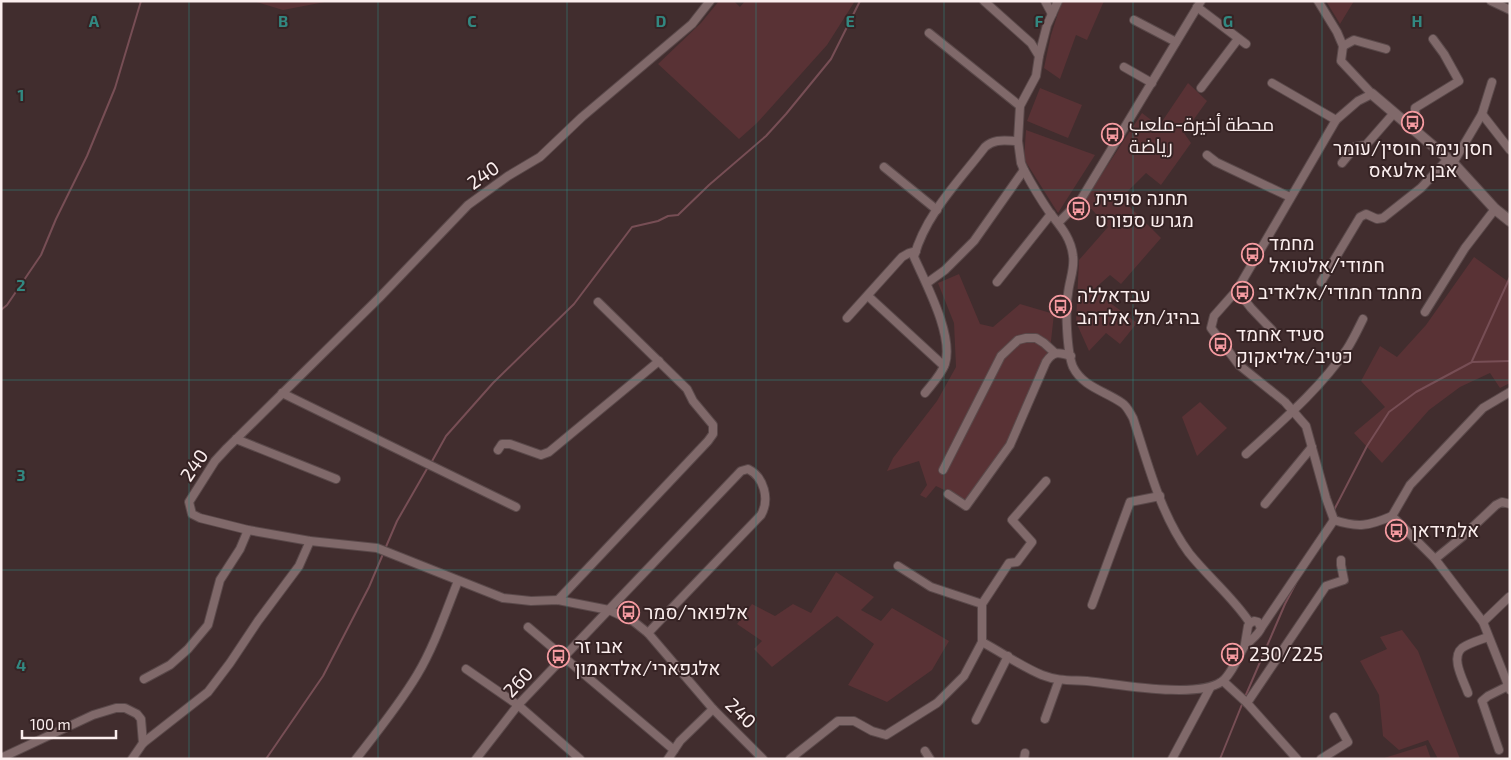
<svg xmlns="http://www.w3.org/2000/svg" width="1511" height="760" font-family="'Exo 2',Cairo,Heebo,sans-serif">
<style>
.green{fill:#593235}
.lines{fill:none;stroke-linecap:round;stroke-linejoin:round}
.stream{stroke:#774e55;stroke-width:2}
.street-casing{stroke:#5a494a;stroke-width:10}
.secondary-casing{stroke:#5a494a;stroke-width:12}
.street{stroke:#80696a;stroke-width:8}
.secondary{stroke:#80696a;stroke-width:10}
.grid{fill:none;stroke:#328881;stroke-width:1;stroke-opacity:0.55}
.labels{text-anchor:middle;stroke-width:4;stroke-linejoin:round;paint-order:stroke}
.poi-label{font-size:19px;fill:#fbeeee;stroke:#362324;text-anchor:start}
.street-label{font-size:19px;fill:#fbeeee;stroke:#362324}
.grid-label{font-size:16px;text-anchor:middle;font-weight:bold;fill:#328881;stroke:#362324;stroke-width:4;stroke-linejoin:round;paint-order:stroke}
</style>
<rect width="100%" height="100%" fill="#412d2e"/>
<g class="green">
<path d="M253,1H330L283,10Z"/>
<path d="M719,1H734L740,7L745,1H855L827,45L757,123L739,139L658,64L701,23Z"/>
<path d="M1062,1H1104L1087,40L1076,35L1060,79L1044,68L1051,35Z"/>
<path d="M1326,1H1354L1340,24Z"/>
<path d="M1188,83L1207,101L1184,133L1191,143L1161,185L1146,173L1121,198L1161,238L1121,284L1110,275L1093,290L1137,323L1120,344L1106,333L1089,351L1076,322L1079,260L1108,227L1084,201L1142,113L1159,126Z"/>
<path d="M1040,88L1082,105L1068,138L1027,121Z"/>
<path d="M1026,130L1095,155L1058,213L1024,159Z"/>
<path d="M1474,257L1510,283V383L1500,388L1490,373L1460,387L1429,410L1382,463L1354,433L1385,407L1361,381L1380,346L1397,357L1426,325Z"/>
<path d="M959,274L980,324L993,327L1020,304L1054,314L1050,350L1007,450L967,501L936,486L926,498L920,495L927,485L919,461L887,471L893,458L937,401L956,367L954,323L938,283Z"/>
<path d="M1200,402L1227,428L1197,456L1182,417Z"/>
<path d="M836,572L874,597L861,610L881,621L892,608L949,641L932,670L887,702L848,685L874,644L837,616L772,667L754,649L762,641L737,624L752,604L775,616L793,604L811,613Z"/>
<path d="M1402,630L1418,651L1460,759H1438L1428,740L1399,750L1383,736L1379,695L1360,661L1387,649L1380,637Z"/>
<path d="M1426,745L1431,759H1381Z"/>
</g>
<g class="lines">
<g class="stream">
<path d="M1,310L7,305L41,255L56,219L87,156L115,88L141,1"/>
<path d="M1472,361L1510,277"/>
<path d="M431,463L446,436L493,383L574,304L632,227L658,221L668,216L678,215L709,185L766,136L786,114L831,59L860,1"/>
<path d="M1333,512L1367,446L1389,412L1416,392L1472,362L1510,361"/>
<path d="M385,549L397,521L428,467"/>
<path d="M1245,697L1285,604L1296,583"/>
<path d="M266,759L323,676L369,587L383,554"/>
<path d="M1220,759L1243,702"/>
</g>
<defs>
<g id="street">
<path d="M710,1L692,24L582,117L540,157L508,176L468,205L379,298L227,448L215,461L189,502L192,514L200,518L248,530L310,541L377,548L503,598L531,601L558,600L609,610L633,621L648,633L713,709L763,759"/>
<path d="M984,1L1031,43L1039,56L1036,76L1020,106L1018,141L1021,163L1024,170C1032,185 1041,200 1050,213C1061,227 1071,238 1073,256C1075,269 1069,281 1068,294C1065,309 1067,353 1073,367C1083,387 1105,391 1122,403C1127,406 1130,413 1133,418C1148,463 1160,514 1189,553C1208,577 1233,597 1250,623"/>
<path d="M1045,1L1052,14"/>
<path d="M1318,1L1337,32L1343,46L1341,61L1372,94L1358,101L1336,120L1237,290L1214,316L1211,328L1239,365L1285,402L1306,426L1326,498L1334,520C1358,528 1369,526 1392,516L1435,559L1483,622L1510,690"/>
<path d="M1491,1L1510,10"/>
<path d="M1197,7L1246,44"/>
<path d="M1134,20L1176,42"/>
<path d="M929,33L1020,106"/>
<path d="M1343,46L1354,40L1386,49"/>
<path d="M1039,56L1047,25L1058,1"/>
<path d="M1124,67L1152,83"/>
<path d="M1272,83L1336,120"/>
<path d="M1201,88L1238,39"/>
<path d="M1482,114L1510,150"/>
<path d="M1416,132L1415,108L1459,81L1444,54L1433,39"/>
<path d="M1207,155L1216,162L1290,197"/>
<path d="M1342,163L1355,147L1366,145L1394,113"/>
<path d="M1453,163L1482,114L1492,82"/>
<path d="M884,167L937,210"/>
<path d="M1059,222L1080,201L1201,1"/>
<path d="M997,282L1051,214"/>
<path d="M1321,282L1360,217L1366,214L1377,219L1383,218L1421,188L1448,159"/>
<path d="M927,283L945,270L974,241L1024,170"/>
<path d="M1237,290L1251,308L1272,330"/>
<path d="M868,296L944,366"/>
<path d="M1425,312L1465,248L1495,209"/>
<path d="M847,318L902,257L909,253L916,251"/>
<path d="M282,393L516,507"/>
<path d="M925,393C932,384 941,375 945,364C954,336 926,284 914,257C925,215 959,181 985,147C995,138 1006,141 1018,141"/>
<path d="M236,439L336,479"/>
<path d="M498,450L502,444H510L541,455L549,452L659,361"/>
<path d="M1246,454C1281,422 1320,389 1347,349C1353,340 1358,329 1363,319"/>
<path d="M943,470L1001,356L1018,340L1026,338H1036L1044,343L1055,353"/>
<path d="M948,494L966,506L1010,445L1046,362C1053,351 1059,352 1071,356"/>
<path d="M1265,504L1312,447"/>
<path d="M1392,516L1410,485L1483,408L1510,392"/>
<path d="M1435,559L1462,537L1496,505L1502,502L1510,504"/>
<path d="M558,600L708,441L713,434V425L693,401L687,389L598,302"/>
<path d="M982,604L1009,563L1017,562L1032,542L1012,520L1046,481"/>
<path d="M1092,605L1130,502L1160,496"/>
<path d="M1483,622L1509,597"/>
<path d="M528,627L674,750"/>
<path d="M1261,628L1334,520"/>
<path d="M982,642C1001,652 1022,667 1042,675C1057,681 1071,680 1087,681C1118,684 1196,699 1221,682C1230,677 1238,657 1244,647C1249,641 1259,635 1261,628L1258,622L1254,621L1250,623"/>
<path d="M1245,644L1248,626L1250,623"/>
<path d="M466,669L518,705L580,759"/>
<path d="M144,679L170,665L188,649L208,625L220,580L240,549L248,530"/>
<path d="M1223,681L1247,703L1297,759"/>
<path d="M1468,693C1464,681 1450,658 1462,648C1469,643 1480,640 1488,637"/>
<path d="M1247,703L1326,586L1344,580L1341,565V560"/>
<path d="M1045,719L1059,680"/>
<path d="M976,720L1008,656"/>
<path d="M1499,750L1482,701L1488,696L1508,686"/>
<path d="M925,751L930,759"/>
<path d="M1,758L93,715L116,708H125L137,714L141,719L143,743"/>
<path d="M132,759L143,743L208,692L230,663L258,621L299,566L310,541"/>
<path d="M356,759C377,732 399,705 417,675C434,647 446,611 458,581"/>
<path d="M476,759L518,705L741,471L748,469C764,477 770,499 761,515L648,633"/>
<path d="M668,759L680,741L713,709"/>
<path d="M790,759L838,721H854L872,731L886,735L937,703L964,676L982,642V604L931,587L898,566"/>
<path d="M1024,759L1025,753"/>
<path d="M1172,759L1210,688"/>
<path d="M1321,759L1348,742L1334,717"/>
</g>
<path id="secondary" d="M1372,94L1453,163L1495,209L1510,221"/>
</defs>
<use href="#street" class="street-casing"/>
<use href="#secondary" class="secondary-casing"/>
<use href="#street" class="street"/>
<use href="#secondary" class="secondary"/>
</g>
<path class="grid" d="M189,1V759M378,1V759M567,1V759M756,1V759M944,1V759M1133,1V759M1322,1V759M1,190H1510M1,380H1510M1,570H1510"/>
<defs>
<symbol id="bus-ring" viewBox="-11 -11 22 22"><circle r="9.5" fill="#362324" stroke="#f49aa0" stroke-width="1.5"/><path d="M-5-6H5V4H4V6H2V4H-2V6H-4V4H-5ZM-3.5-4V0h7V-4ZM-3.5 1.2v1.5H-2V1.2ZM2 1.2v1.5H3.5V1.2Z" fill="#f49aa0"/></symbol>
</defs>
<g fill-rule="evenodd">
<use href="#bus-ring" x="1400" y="110" width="25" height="25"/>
<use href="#bus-ring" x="1100" y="122" width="25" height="25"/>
<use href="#bus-ring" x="1066" y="196" width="25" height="25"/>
<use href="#bus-ring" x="1240" y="242" width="25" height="25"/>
<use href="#bus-ring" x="1230" y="280" width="25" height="25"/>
<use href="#bus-ring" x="1048" y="294" width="25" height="25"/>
<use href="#bus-ring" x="1208" y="332" width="25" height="25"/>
<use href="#bus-ring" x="1384" y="518" width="25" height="25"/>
<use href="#bus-ring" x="616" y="600" width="25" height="25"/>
<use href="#bus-ring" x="1220" y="642" width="25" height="25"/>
<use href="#bus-ring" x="546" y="644" width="25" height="25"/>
</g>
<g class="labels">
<g class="poi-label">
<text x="1129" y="131">محطة أخيرة-ملعب<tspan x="1129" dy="22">رياضة</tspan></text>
<text x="1413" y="155" text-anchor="middle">חסן נימר חוסין/עומר<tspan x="1413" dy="22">אבן אלעאס</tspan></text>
<text x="1095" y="205">תחנה סופית<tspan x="1095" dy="22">מגרש ספורט</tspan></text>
<text x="1269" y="250">מחמד<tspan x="1269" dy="22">חמודי/אלטואל</tspan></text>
<text x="1258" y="299">מחמד חמודי/אלאדיב</text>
<text x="1077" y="302">עבדאללה<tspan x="1077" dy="22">בהיג/תל אלדהב</tspan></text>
<text x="1236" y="341">סעיד אחמד<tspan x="1236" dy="22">כטיב/אליאקוק</tspan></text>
<text x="1412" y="537">אלמידאן</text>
<text x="644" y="619">אלפואר/סמר</text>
<text x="575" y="653">אבו זר<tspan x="575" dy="22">אלגפארי/אלדאמון</tspan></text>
<text x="1249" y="661">230/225</text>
</g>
<g class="street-label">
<text transform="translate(483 175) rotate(-35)" y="7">240</text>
<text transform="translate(194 465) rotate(-56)" y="7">240</text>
<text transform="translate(518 682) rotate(-47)" y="7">260</text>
<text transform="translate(741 713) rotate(44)" y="7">240</text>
</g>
</g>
<g class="grid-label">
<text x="94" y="27">A</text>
<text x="283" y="27">B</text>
<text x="472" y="27">C</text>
<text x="661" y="27">D</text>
<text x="850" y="27">E</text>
<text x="1039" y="27">F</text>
<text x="1228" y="27">G</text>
<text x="1417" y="27">H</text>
<text x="21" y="101">1</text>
<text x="21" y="291">2</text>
<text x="21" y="481">3</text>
<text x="21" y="671">4</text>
</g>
<rect width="1511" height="760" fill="none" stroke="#fbeeee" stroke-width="5"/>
<path d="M22 730v8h94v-8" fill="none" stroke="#fbeeee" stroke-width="2.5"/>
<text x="30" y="730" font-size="15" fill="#fbeeee" stroke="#362324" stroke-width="4" paint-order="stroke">100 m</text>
</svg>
